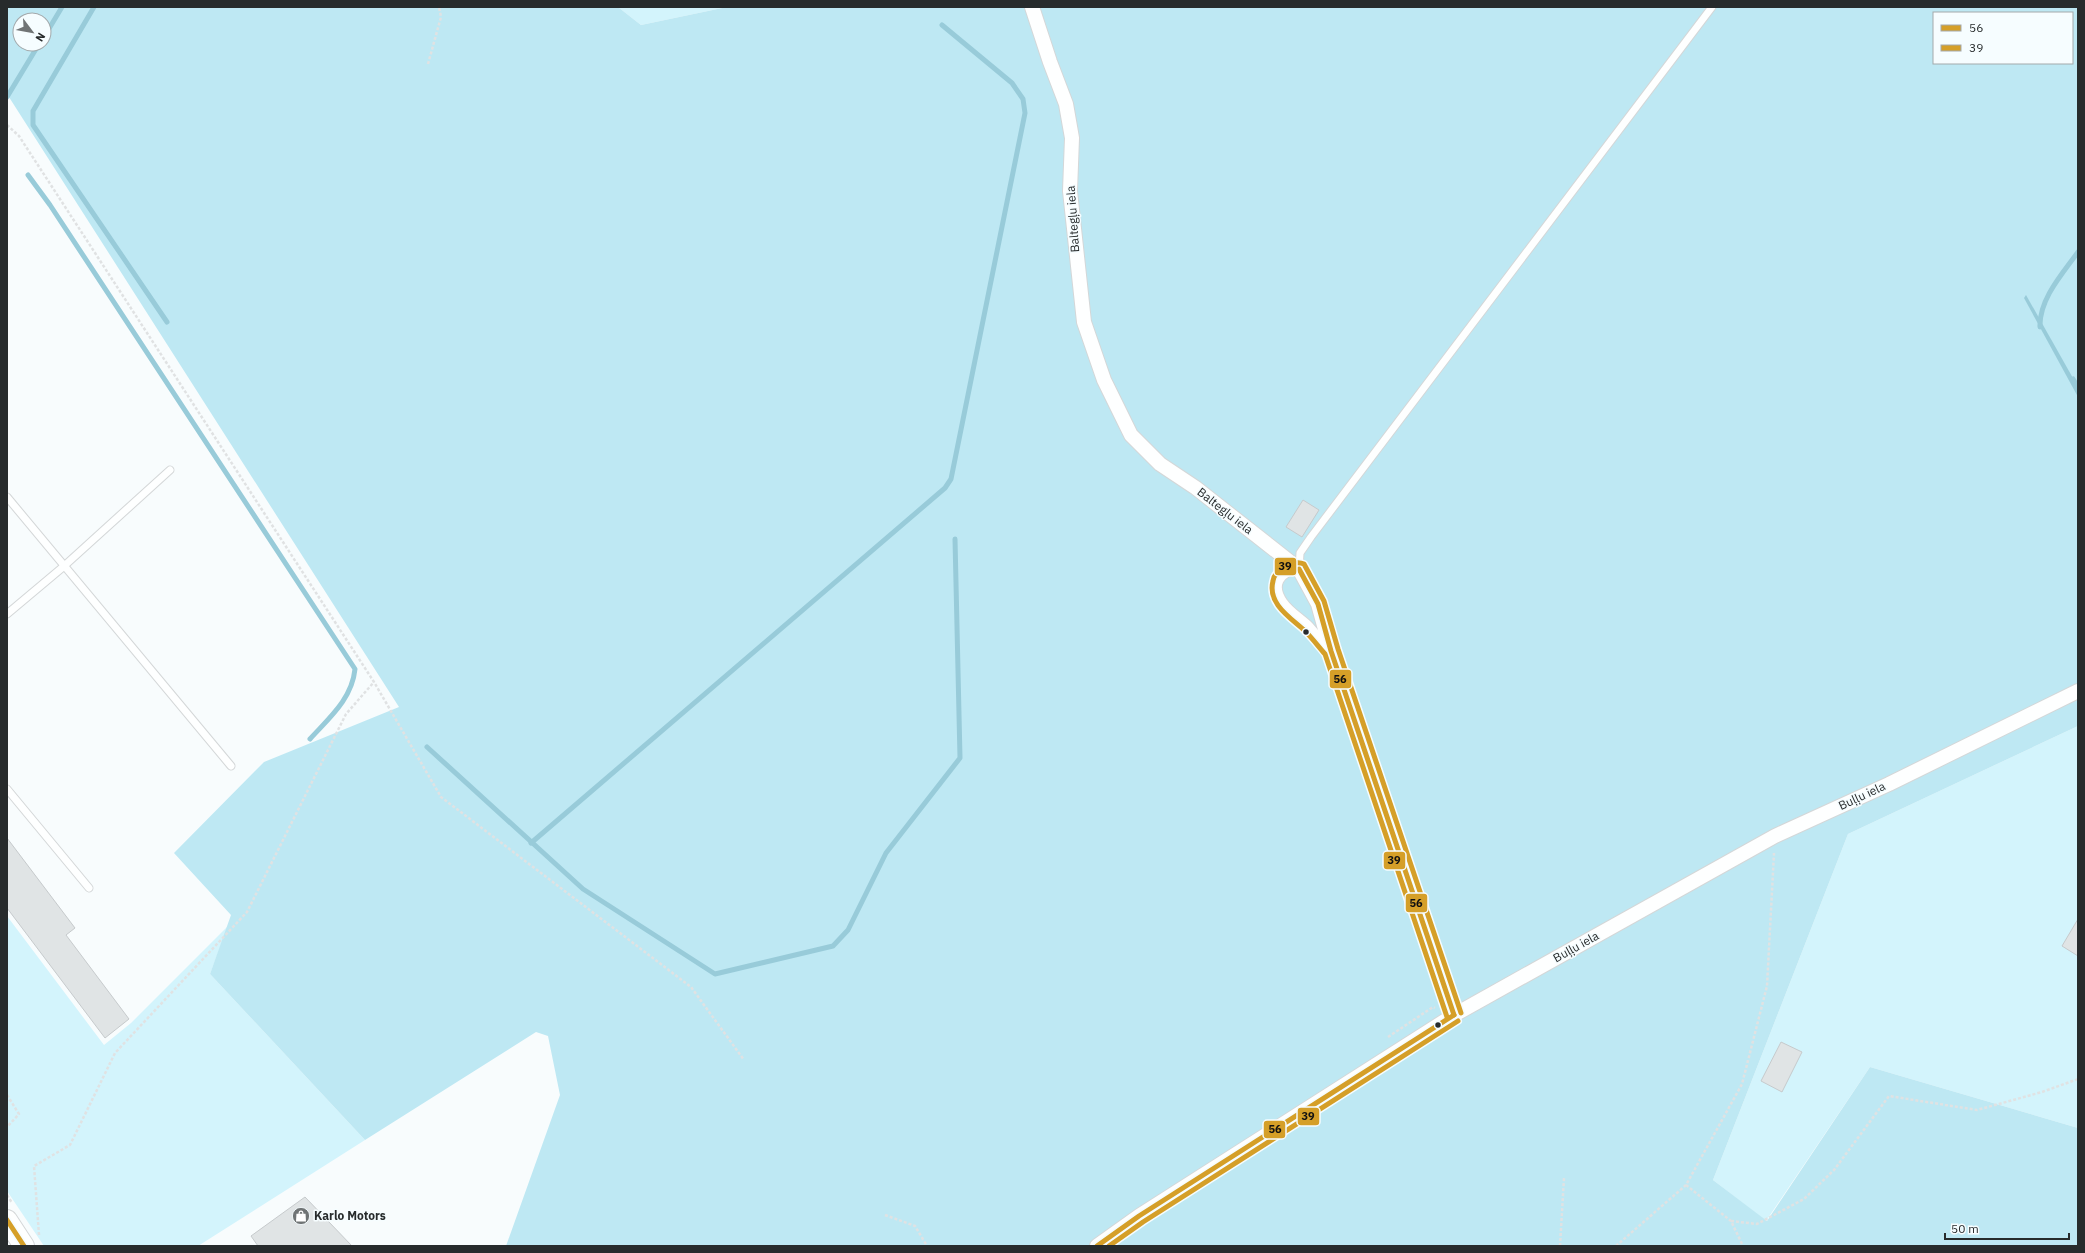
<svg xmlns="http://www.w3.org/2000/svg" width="2085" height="1253" font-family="'IBM Plex Sans',sans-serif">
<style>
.green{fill:#d3f4fc}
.forest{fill:#bee8f3;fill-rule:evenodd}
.water{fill:#98cbd9}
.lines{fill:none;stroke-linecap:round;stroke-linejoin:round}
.stream{stroke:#98cbd9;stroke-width:5}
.building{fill:#e0e4e5;stroke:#c6cacc}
.service-casing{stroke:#d4d7d8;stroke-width:9}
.minor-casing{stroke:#d4d7d8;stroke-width:16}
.secondary-casing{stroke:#d4d7d8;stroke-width:22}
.path{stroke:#e0e2e3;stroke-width:2.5;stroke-dasharray:3 2;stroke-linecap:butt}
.service{stroke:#feffff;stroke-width:7}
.minor{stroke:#feffff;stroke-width:14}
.secondary{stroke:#feffff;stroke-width:20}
.bus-1-casing{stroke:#f6fdff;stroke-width:8}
.bus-2-casing{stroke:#f6fdff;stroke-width:8}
.bus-1{stroke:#d59f28;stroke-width:5}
.bus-2{stroke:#d59f28;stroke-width:5}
.bus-dot{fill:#272b2c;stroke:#f6fdff;stroke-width:1.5}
.labels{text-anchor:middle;stroke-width:3;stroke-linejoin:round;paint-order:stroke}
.street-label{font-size:12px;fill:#272b2c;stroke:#f6fdff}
.poi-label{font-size:12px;font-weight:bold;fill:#272b2c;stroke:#f6fdff;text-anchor:start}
.line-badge{stroke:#f6fdff;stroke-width:1.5}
.pale-badge-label{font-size:11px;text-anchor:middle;font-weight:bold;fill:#111}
</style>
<rect width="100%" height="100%" fill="#f8fcfd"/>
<g class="green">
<path d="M618,7H727L641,25Z"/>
<path d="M2078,726V1128L1870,1067L1766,1221L1713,1180L1848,834Z"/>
<path d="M7,916L104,1045L131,1023L228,926L210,974L365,1140L198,1246H44L7,1191Z"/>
</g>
<path class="forest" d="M7,7H618L641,25L727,7H2078V726L1848,834L1713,1180L1767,1221L1870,1067L2078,1128V1246H506L560,1095L548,1036L536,1032L365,1140L210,974L231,915L174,853L264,762L399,707L7,94ZM1934,13H2072V63H1934ZM20,20H44V44H20Z"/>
<path class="water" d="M2026,295L2078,387V397L2024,298Z"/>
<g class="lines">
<g class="stream">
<path d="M94,7L33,111V125L167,322"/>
<path d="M44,37L62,7"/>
<path d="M7,97L39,44"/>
<path d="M28,175L50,205L355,669C352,699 329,718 310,739"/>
<path d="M2040,327C2039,299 2063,273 2078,252"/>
<path d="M2073,379L2078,387"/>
<path d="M427,747L583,889L715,974L833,946L848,930L886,853L960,758L955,539"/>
<path d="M531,843L945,488L951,479L1025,113L1023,99L1012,83L942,25"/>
</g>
</g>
<g class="building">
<path d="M1303,500L1319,510L1302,537L1286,527Z"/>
<path d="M7,838L75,928L66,935L129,1019L105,1038L7,908Z"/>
<path d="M2078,919V956L2062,946Z"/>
<path d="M1781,1042L1802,1052L1782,1092L1761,1081Z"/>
<path d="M305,1197L352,1246H258L251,1236Z"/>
</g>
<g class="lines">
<defs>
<g id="service">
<path d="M7,497L231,766"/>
<path d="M7,614L63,567L170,470"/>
<path d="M1326,645C1321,638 1315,632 1310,626C1302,618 1290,611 1284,602C1272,585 1280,573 1299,569L1300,553L1311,537L1712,7"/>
<path d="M7,789L89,888"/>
</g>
<g id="minor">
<path d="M1032,7L1050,62L1066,104L1072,138L1070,191L1084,322L1104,380L1131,435L1160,464L1196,488L1299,569L1318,604L1331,651L1454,1015"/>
<path d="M1097,1246L1139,1216L1454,1015L1775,836L1889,784L2078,691"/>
</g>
<path id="secondary" d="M7,1220L24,1246"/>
</defs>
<use href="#service" class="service-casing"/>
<use href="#minor" class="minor-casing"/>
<use href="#secondary" class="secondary-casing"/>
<g class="path">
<path d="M428,64L441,17L439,7"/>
<path d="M7,125L19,136L374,682L441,797L691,987L744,1060"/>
<path d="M1388,1037L1433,1007L1435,1008"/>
<path d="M7,1095L19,1114L7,1127"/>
<path d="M1686,1185L1731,1221L1743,1246"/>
<path d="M7,1195L12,1203"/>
<path d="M885,1215L915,1226L927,1246"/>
<path d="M1731,1221L1757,1224L1804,1199L1834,1170L1889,1096L1977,1110L2042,1092L2078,1079"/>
<path d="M39,1235L34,1166L70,1145L115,1053L247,912L346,714L374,682"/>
<path d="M1560,1246L1564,1178"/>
<path d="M1616,1246L1686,1185L1742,1084L1767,986L1774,853"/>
</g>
<use href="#service" class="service"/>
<use href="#minor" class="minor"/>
<use href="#secondary" class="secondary"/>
<defs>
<g id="bus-1">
<path d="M1299,569L1318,604L1331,651L1454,1015"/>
<path d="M7,1220L24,1246"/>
<path d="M1097,1246L1139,1216L1454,1015"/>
</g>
<g id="bus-2">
<path d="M1447,1017L1325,654C1318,646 1312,638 1305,631C1291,618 1267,604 1273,581C1274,574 1280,569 1286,566C1292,563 1298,561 1304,564L1324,601L1338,649L1461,1013"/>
<path d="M1109,1246L1143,1222L1458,1021"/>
</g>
</defs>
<use href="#bus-1" class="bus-1-casing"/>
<use href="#bus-2" class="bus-2-casing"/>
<use href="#bus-1" class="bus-1"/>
<use href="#bus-2" class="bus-2"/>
</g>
<defs>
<symbol id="shop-disc" viewBox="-11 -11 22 22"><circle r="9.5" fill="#707475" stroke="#f6fdff"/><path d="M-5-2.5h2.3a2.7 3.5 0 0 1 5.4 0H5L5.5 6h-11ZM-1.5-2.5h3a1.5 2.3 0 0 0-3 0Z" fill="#fff"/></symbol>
</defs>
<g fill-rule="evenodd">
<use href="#shop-disc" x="291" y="1206" width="20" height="20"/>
</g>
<g class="bus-dot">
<circle cx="1306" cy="632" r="3.5"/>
<circle cx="1438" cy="1025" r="3.5"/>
</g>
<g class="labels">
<g class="street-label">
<text transform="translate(1073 219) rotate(-94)" y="4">Baltegļu iela</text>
<text transform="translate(1225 511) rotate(38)" y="4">Baltegļu iela</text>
<text transform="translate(1862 796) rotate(-25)" y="4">Buļļu iela</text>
<text transform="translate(1576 947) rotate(-29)" y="4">Buļļu iela</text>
</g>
<g class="poi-label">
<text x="314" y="1220">Karlo Motors</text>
</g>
</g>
<g class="line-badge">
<rect x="1274" y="557" width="23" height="19" rx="4" fill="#d59f28"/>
<rect x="1329" y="669" width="23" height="20" rx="4" fill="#d59f28"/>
<rect x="1383" y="851" width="23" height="19" rx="4" fill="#d59f28"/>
<rect x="1405" y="893" width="23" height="20" rx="4" fill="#d59f28"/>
<rect x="1297" y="1107" width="23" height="19" rx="4" fill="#d59f28"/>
<rect x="1263" y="1120" width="23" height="19" rx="4" fill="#d59f28"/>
</g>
<g class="pale-badge-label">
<text x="1285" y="570">39</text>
<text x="1340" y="683">56</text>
<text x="1394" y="864">39</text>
<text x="1416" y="907">56</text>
<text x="1308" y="1120">39</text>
<text x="1275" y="1133">56</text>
</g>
<rect width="2085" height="1253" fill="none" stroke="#272b2c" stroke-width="16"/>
<rect x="1933" y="12" width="140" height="52" fill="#f6fdff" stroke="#a3a9ab"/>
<rect x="1941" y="25" width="20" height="6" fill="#d59f28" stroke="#a3a9ab"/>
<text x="1969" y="32" font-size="12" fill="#272b2c">56</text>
<rect x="1941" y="45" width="20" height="6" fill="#d59f28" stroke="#a3a9ab"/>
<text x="1969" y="52" font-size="12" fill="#272b2c">39</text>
<g transform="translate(32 32) rotate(122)"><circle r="19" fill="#f6fdff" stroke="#a3a9ab"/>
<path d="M0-3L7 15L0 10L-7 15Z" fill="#707475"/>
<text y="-6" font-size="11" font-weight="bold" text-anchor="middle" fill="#272b2c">N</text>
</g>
<path d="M1945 1233v6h124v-6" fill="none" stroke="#272b2c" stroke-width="2"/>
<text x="1951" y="1233" font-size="12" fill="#272b2c" stroke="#f6fdff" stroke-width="3" paint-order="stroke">50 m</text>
</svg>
